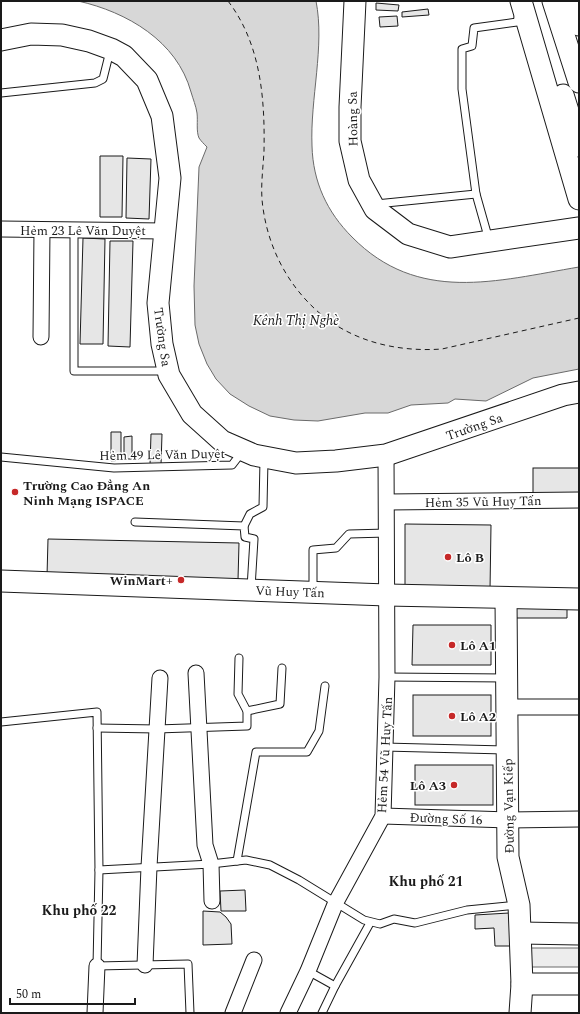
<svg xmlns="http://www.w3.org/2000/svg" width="580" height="1014" font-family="Spectral,serif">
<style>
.built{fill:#ededed;stroke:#6a6a6a}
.water{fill:#d7d7d7;stroke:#6a6a6a}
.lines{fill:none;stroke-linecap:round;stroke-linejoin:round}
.ferry{stroke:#1a1a1a;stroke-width:1;stroke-dasharray:5 4;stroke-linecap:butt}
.building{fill:#e6e6e6;stroke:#1a1a1a}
.lane-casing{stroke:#1a1a1a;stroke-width:9}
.street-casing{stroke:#1a1a1a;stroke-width:17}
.secondary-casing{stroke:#1a1a1a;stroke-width:23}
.lane{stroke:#fff;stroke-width:7}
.street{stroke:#fff;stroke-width:15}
.secondary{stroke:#fff;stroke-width:21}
.poi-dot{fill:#c62828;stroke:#fff;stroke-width:1.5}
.labels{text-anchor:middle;stroke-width:3;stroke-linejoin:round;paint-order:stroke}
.street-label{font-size:13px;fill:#1a1a1a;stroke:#fff}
.poi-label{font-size:13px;font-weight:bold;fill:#1a1a1a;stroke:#fff;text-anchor:start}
.water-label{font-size:14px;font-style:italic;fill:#1a1a1a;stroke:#fff}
.neighbourhood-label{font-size:14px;font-weight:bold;fill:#1a1a1a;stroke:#fff}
</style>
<rect width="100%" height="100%" fill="#fff"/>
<rect class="built" x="527" y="948" width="52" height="19"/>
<path class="water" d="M78,1H316C325,46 310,99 312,146C313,182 327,212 352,237C418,304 496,281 579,267V369L533,378L486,401L455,399L448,403L411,405L388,413H365L318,421L294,420L270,416L249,406L230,394L216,379L207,364L199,344L195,325L194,286L199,167L207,147C204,144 201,141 199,138C196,131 198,121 197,113C196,106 193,99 191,92C177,41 127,12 78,1Z"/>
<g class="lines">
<path class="ferry" d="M228,1C261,44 265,99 264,151C263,170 260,189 263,208C269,251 290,289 323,316C357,343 400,352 442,349L579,318"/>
</g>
<g class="building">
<path d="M376,3L399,5L398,11L376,10Z"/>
<path d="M428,9L429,15L402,17V12Z"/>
<path d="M397,16L398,26L380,27L379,17Z"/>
<path d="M100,156H123L122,217H100Z"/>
<path d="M127,158L151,159L149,219L126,218Z"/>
<path d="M83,238L105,239L103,344H80Z"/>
<path d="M110,241H133L130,347L108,346Z"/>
<path d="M111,432H121V460L111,461Z"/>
<path d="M151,434H162L161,465H150Z"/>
<path d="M132,436V459H124V437Z"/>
<rect x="533" y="468" width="46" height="25"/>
<path d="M405,524L491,525L490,590L405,589Z"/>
<path d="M48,539L239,543L238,580L47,576Z"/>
<path d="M515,600H567V618H516Z"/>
<path d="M413,625H491V665H412Z"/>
<rect x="413" y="695" width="78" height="41"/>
<rect x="415" y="765" width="78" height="40"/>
<path d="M245,890L246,911H221L220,891Z"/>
<path d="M203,911L220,912L226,917L231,924L232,944L203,945Z"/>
<path d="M509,913L511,946H495L494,928L475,929V915Z"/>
</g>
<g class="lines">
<defs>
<g id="lane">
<path d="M1,93L95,83L103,79L110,51"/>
<path d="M376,204L476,194"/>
<path d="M74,230V371H167"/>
<path d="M489,240L476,194L462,89V49L472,46L474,28L517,22L519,13"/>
<path d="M1,457L114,468L232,465L242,452"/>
<path d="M135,522L244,526L245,537L254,539L251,588"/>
<path d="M244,526L250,514L263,507L264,460"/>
<path d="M313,590V550L336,548L349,534L387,533"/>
<path d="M387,677L506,678"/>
<path d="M247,711L280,704L282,668"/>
<path d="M1,722L97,712L99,870L97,966L188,964L190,1013"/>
<path d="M97,728L157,729L247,726V711L238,694L239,658"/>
<path d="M384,747L505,750"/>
<path d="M237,861L256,752H307L319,731L325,686"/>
<path d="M99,870L211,864L246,860L270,865L299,880L364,920L380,924L394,919L415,923L467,910L518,905"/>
<path d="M308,971L335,986L322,1013"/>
<path d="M335,986L370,923"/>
</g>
<g id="street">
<path d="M1,229L164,231"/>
<path d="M41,337L42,230"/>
<path d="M387,502L579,500"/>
<path d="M196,673L205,845L211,864L212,901"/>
<path d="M506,707H579"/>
<path d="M383,816L509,820L579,819"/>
<path d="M145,965L149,867L160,678"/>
<path d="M95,1013L97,966"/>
<path d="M233,1013L254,960"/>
<path d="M288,1013L308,971L336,902L383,816L387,677L386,455"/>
</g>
<g id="secondary">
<path d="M355,1L350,107V141L359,180L375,209L408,234L450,247L579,228"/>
<path d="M521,1L579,199"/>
<path d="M553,1L579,82"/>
<path d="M571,1L579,25"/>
<path d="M1,40L31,34L62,35L89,41L111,49L124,56L147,80L162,116L170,178L158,303L162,344L169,375L192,414L222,441L254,455L296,463L336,461L386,455L563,395L579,392"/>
<path d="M563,95L579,146"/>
<path d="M1,581L387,595L579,599"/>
<path d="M506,598L508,857L519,905L522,984L520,1013"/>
<path d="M521,933L579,934"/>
<path d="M522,984H579"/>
</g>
</defs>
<use href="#lane" class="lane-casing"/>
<use href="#street" class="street-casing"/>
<use href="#secondary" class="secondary-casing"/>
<use href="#lane" class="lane"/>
<use href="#street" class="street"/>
<use href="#secondary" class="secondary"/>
</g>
<g class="poi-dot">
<circle cx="15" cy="492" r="4"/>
<circle cx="448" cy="557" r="4"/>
<circle cx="181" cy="580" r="4"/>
<circle cx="452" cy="645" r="4"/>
<circle cx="452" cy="716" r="4"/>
<circle cx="454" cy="785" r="4"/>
</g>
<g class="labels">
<g class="street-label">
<text transform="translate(352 119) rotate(-91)" y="5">Hoàng Sa</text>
<text x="83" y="235">Hẻm 23 Lê Văn Duyệt</text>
<text transform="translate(163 337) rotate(82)" y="5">Trường Sa</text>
<text transform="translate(474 426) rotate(-19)" y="5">Trường Sa</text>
<text transform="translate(162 454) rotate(-1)" y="5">Hẻm 49 Lê Văn Duyệt</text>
<text transform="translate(483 501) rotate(-1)" y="5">Hẻm 35 Vũ Huy Tấn</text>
<text transform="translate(290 591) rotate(2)" y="5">Vũ Huy Tấn</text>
<text transform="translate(384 755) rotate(-87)" y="5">Hẻm 54 Vũ Huy Tấn</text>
<text transform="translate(508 806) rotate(-91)" y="5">Đường Vạn Kiếp</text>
<text transform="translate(446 818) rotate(2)" y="5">Đường Số 16</text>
</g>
<g class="poi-label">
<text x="23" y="490">Trường Cao Đẳng An<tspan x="23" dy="15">Ninh Mạng ISPACE</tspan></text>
<text x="456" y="562">Lô B</text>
<text x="173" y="585" text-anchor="end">WinMart+</text>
<text x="460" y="650">Lô A1</text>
<text x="460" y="721">Lô A2</text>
<text x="446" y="790" text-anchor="end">Lô A3</text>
</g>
<g class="water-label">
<text x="296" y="325">Kênh Thị Nghè</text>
</g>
<g class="neighbourhood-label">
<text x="426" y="886">Khu phố 21</text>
<text x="79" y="915">Khu phố 22</text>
</g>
</g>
<rect width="580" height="1014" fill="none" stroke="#1a1a1a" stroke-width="4"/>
<path d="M10 998v6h125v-6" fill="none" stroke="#1a1a1a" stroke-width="2"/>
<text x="16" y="998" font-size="12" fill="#1a1a1a" stroke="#ffffff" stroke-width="3" paint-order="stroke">50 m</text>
</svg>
